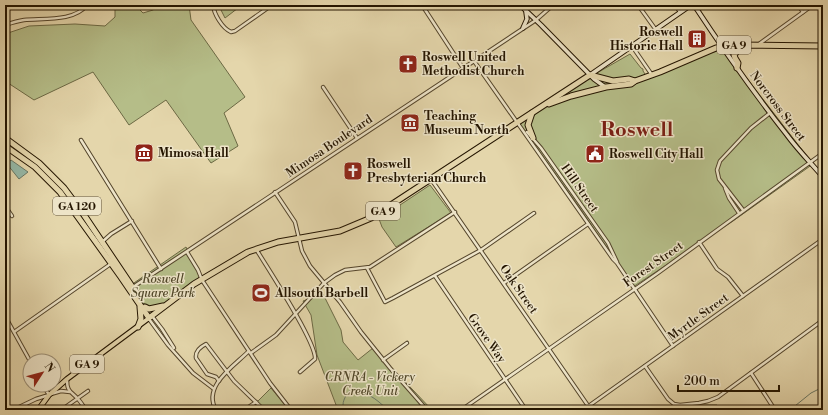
<svg xmlns="http://www.w3.org/2000/svg" width="828" height="415" font-family="'Libre Bodoni',serif">
<style>
.green{fill:#b5bd88;stroke:#6c6944}
.water{fill:#95b9a8;stroke:#687765}
.lines{fill:none;stroke-linecap:round;stroke-linejoin:round}
.stream{stroke:#687765;stroke-width:1}
.street-casing{stroke:#54452b;stroke-width:4.5}
.secondary-casing{stroke:#241500;stroke-width:5.5}
.primary-casing{stroke:#241500;stroke-width:6}
.highway-casing{stroke:#241500;stroke-width:7}
.street{stroke:#ede4c8;stroke-width:2.5}
.secondary{stroke:#ede4c8;stroke-width:3.5}
.primary{stroke:#e4d6ab;stroke-width:4}
.highway{stroke:#e4d6ab;stroke-width:5}
.labels{text-anchor:middle;stroke-width:3;stroke-linejoin:round;paint-order:stroke}
.shield{fill:#ede4c8;stroke:#60533c;stroke-width:1}
.shield-label{font-size:11px;font-weight:bold;fill:#241500}
.poi-label{font-size:12px;font-weight:bold;fill:#241500;stroke:#ede4c8;text-anchor:start}
.street-label{font-size:12px;fill:#241500;stroke:#ede4c8}
.park-label{font-size:12px;font-style:italic;fill:#504729;stroke:#ede4c8}
.town-label{font-size:20px;font-weight:bold;fill:#7a1f14;stroke:#ede4c8}
</style>
<rect width="100%" height="100%" fill="#e4d6ab"/>
<filter id="stains"><feTurbulence type="fractalNoise" baseFrequency=".005" numOctaves="4"/><feColorMatrix values="0 0 0 0 .2 0 0 0 0 .09 0 0 0 0 .02 0 0 0 .5 -.17"/></filter>
<radialGradient id="worn" r=".72"><stop offset=".6" stop-color="#630" stop-opacity="0"/><stop offset="1" stop-color="#630" stop-opacity=".3"/></radialGradient>
<g class="green">
<path d="M115,5H135L143,13L153,10L160,5H189L191,20L245,97L224,113L238,146L211,163L166,100L129,125L93,72L34,100L5,81V34L29,26L75,24L105,26L115,17Z"/>
<path d="M225,5H242L225,18L220,8Z"/>
<path d="M725,50L813,164L733,221L633,287L577,204L519,124L590,77L630,54L641,68L643,69V71L647,77L671,70L701,54Z"/>
<path d="M430,185L451,213L396,247L382,227L379,219Z"/>
<path d="M186,247L202,280L151,316L131,285Z"/>
<path d="M323,294L341,330L343,342L358,360L373,348L432,410H338L317,355L311,315L303,301Z"/>
<path d="M271,388L289,410H267L257,402Z"/>
<path d="M677,405H717L720,410H670Z"/>
</g>
<path class="water" d="M11,160L28,172L19,179L7,164Z"/>
<g class="lines">
<g class="stream">
<path d="M344,410C341,403 345,397 349,391C367,391 375,398 388,410"/>
<path d="M790,410L811,393L823,387"/>
</g>
<defs>
<g id="street">
<path d="M213,5C214,14 222,28 231,32L235,31L272,5"/>
<path d="M422,5L463,68"/>
<path d="M638,5L656,30"/>
<path d="M675,5L680,12"/>
<path d="M798,5L803,12"/>
<path d="M701,8L706,5"/>
<path d="M5,25C11,23 17,21 24,20C43,18 74,22 87,5"/>
<path d="M759,44L813,5"/>
<path d="M632,46L652,75"/>
<path d="M474,61L613,259L617,263L673,346"/>
<path d="M323,87L357,138"/>
<path d="M527,132L541,148L608,243L617,262"/>
<path d="M81,140L161,269"/>
<path d="M431,179L591,410"/>
<path d="M725,188L729,198L739,213"/>
<path d="M275,192L295,222L302,251L310,266L340,302L361,332L390,368L427,410"/>
<path d="M5,206L12,216"/>
<path d="M743,210L719,179L717,170L720,161L751,128L770,113"/>
<path d="M102,242L111,234L132,221"/>
<path d="M699,242L717,269L728,277L743,296"/>
<path d="M256,249C267,267 317,343 315,359L300,372"/>
<path d="M187,252L198,270L202,280L270,383L291,410"/>
<path d="M367,268L385,302L393,298L481,250L534,213"/>
<path d="M435,276L526,410"/>
<path d="M504,283L588,224"/>
<path d="M133,287L536,20L553,5"/>
<path d="M5,316L30,361"/>
<path d="M152,316L162,329L174,348"/>
<path d="M149,319L168,345L193,373L214,389"/>
<path d="M14,332L112,263"/>
<path d="M251,353L276,335L324,283L335,275L345,270L370,267L455,212"/>
<path d="M383,360L407,343"/>
<path d="M645,366L668,399L674,404L680,405L699,403L708,401L718,397L823,320"/>
<path d="M751,373L775,410"/>
<path d="M67,380C67,392 71,391 78,399C81,402 83,406 86,410"/>
<path d="M219,381L216,377L207,374L196,358C195,351 200,347 206,344L234,381L264,410"/>
<path d="M51,394L61,391L70,392"/>
<path d="M464,408L658,273L823,153"/>
<path d="M13,410L36,399L49,395L43,385"/>
<path d="M66,410L64,408L88,391"/>
<path d="M216,410C202,386 234,366 249,351"/>
<path d="M244,410L256,402"/>
<path d="M583,410L823,239"/>
</g>
<g id="secondary">
<path d="M520,5L541,25L594,79L605,87"/>
<path d="M694,5C723,49 754,93 787,135C798,150 811,163 823,177"/>
<path d="M523,28L527,19L526,12"/>
<path d="M590,75L691,5"/>
</g>
<path id="primary" d="M38,410L49,395L67,379L149,318"/>
<g id="highway">
<path d="M737,68L738,63L735,58L734,55L742,45"/>
<path d="M549,104L571,96L606,87L631,84L635,81L660,72L716,48L735,45L823,46"/>
<path d="M532,113L528,125L533,138"/>
<path d="M5,138L39,163L64,188L82,212L137,294"/>
<path d="M5,146L35,167L60,192L121,277L149,318L194,284L248,252L278,242L340,231L371,218L590,75L613,81L629,79L635,81"/>
<path d="M145,307L149,309L163,306"/>
<path d="M138,327L141,319L140,307"/>
</g>
</defs>
<use href="#street" class="street-casing"/>
<use href="#secondary" class="secondary-casing"/>
<use href="#primary" class="primary-casing"/>
<use href="#highway" class="highway-casing"/>
<use href="#street" class="street"/>
<use href="#secondary" class="secondary"/>
<use href="#primary" class="primary"/>
<use href="#highway" class="highway"/>
</g>
<defs>
<symbol id="building-square" viewBox="-11 -11 22 22"><rect x="-9" y="-9" width="18" height="18" rx="4" fill="#8f2418" stroke="#ede4c8"/><path d="M-4-6H4V6H1V3H-1V6H-4ZM-2.5-4.3h1.7v1.8h-1.7ZM.8-4.3h1.7v1.8H.8ZM-2.5-1h1.7V.8h-1.7ZM.8-1h1.7V.8H.8Z" fill="#fff"/></symbol>
<symbol id="church-square" viewBox="-11 -11 22 22"><rect x="-9" y="-9" width="18" height="18" rx="4" fill="#8f2418" stroke="#ede4c8"/><path d="M-1.2-6h2.4v3.5h3.3v2.4h-3.3V6h-2.4V-.1h-3.3v-2.4h3.3Z" fill="#fff"/></symbol>
<symbol id="museum-square" viewBox="-11 -11 22 22"><rect x="-9" y="-9" width="18" height="18" rx="4" fill="#8f2418" stroke="#ede4c8"/><path d="M0-6L6-3V-2H-6V-3ZM-5-1h2V3h-2ZM-1-1h2V3h-2ZM3-1h2V3H3ZM-6 4H6V6H-6Z" fill="#fff"/></symbol>
<symbol id="civic-square" viewBox="-11 -11 22 22"><rect x="-9" y="-9" width="18" height="18" rx="4" fill="#8f2418" stroke="#ede4c8"/><path d="M-.6-6.5H3V-4.5H.6V-3L4-1V1h2V6H-6V1h2V-1L-.6-3ZM-1.2 2.5V6h2.4V2.5Z" fill="#fff"/></symbol>
<symbol id="stadium-square" viewBox="-11 -11 22 22"><rect x="-9" y="-9" width="18" height="18" rx="4" fill="#8f2418" stroke="#ede4c8"/><path d="M0-5a6.5 5 0 1 0 0 10a6.5 5 0 1 0 0-10ZM-3.5-1.8h7v3.6h-7Z" fill="#fff"/></symbol>
</defs>
<g fill-rule="evenodd">
<use href="#building-square" x="686" y="28" width="22" height="22"/>
<use href="#church-square" x="397" y="53" width="22" height="22"/>
<use href="#museum-square" x="399" y="112" width="22" height="22"/>
<use href="#museum-square" x="133" y="142" width="22" height="22"/>
<use href="#civic-square" x="584" y="143" width="22" height="22"/>
<use href="#church-square" x="342" y="160" width="22" height="22"/>
<use href="#stadium-square" x="250" y="282" width="22" height="22"/>
</g>
<g class="labels">
<g class="shield">
<rect x="717" y="36" width="34" height="18" rx="3"/>
<rect x="53" y="197" width="48" height="18" rx="3"/>
<rect x="366" y="202" width="34" height="18" rx="3"/>
<rect x="70" y="355" width="34" height="18" rx="3"/>
</g>
<g class="shield-label">
<text x="734" y="49">GA 9</text>
<text x="77" y="210">GA 120</text>
<text x="383" y="215">GA 9</text>
<text x="87" y="368">GA 9</text>
</g>
<g class="poi-label">
<text x="683" y="36" text-anchor="end">Roswell<tspan x="683" dy="14">Historic Hall</tspan></text>
<text x="422" y="61">Roswell United<tspan x="422" dy="14">Methodist Church</tspan></text>
<text x="424" y="120">Teaching<tspan x="424" dy="14">Museum North</tspan></text>
<text x="158" y="157">Mimosa Hall</text>
<text x="609" y="158">Roswell City Hall</text>
<text x="367" y="168">Roswell<tspan x="367" dy="14">Presbyterian Church</tspan></text>
<text x="275" y="297">Allsouth Barbell</text>
</g>
<g class="street-label">
<text transform="translate(778 106) rotate(53)" y="4">Norcross Street</text>
<text transform="translate(329 146) rotate(-34)" y="4">Mimosa Boulevard</text>
<text transform="translate(580 188) rotate(55)" y="4">Hill Street</text>
<text transform="translate(653 264) rotate(-35)" y="4">Forest Street</text>
<text transform="translate(519 289) rotate(55)" y="4">Oak Street</text>
<text transform="translate(698 317) rotate(-36)" y="4">Myrtle Street</text>
<text transform="translate(487 338) rotate(55)" y="4">Grove Way</text>
</g>
<g class="park-label">
<text x="163" y="283">Roswell<tspan x="163" dy="14">Square Park</tspan></text>
<text x="370" y="381">CRNRA - Vickery<tspan x="370" dy="14">Creek Unit</tspan></text>
</g>
<g class="town-label">
<text x="637" y="136">Roswell</text>
</g>
</g>
<rect width="828" height="415" fill="none" stroke="#e4d6ab" stroke-width="20"/>
<rect x="6" y="6" width="816" height="403" fill="none" stroke="#241500" stroke-width="2"/>
<rect x="10" y="10" width="808" height="395" fill="none" stroke="#241500"/>
<g transform="translate(42 373) rotate(54)"><circle r="19" fill="#ede4c8" stroke="#9d9178"/>
<path d="M0-3L7 15L0 10L-7 15Z" fill="#8f2418"/>
<text y="-6" font-size="11" font-weight="bold" text-anchor="middle" fill="#241500">N</text>
</g>
<path d="M678 385v6h101v-6" fill="none" stroke="#241500" stroke-width="2"/>
<text x="684" y="385" font-size="12" fill="#241500" stroke="#ede4c8" stroke-width="3" paint-order="stroke">200 m</text>
<rect width="100%" height="100%" filter="url(#stains)"/>
<rect width="100%" height="100%" fill="url(#worn)"/>
</svg>
